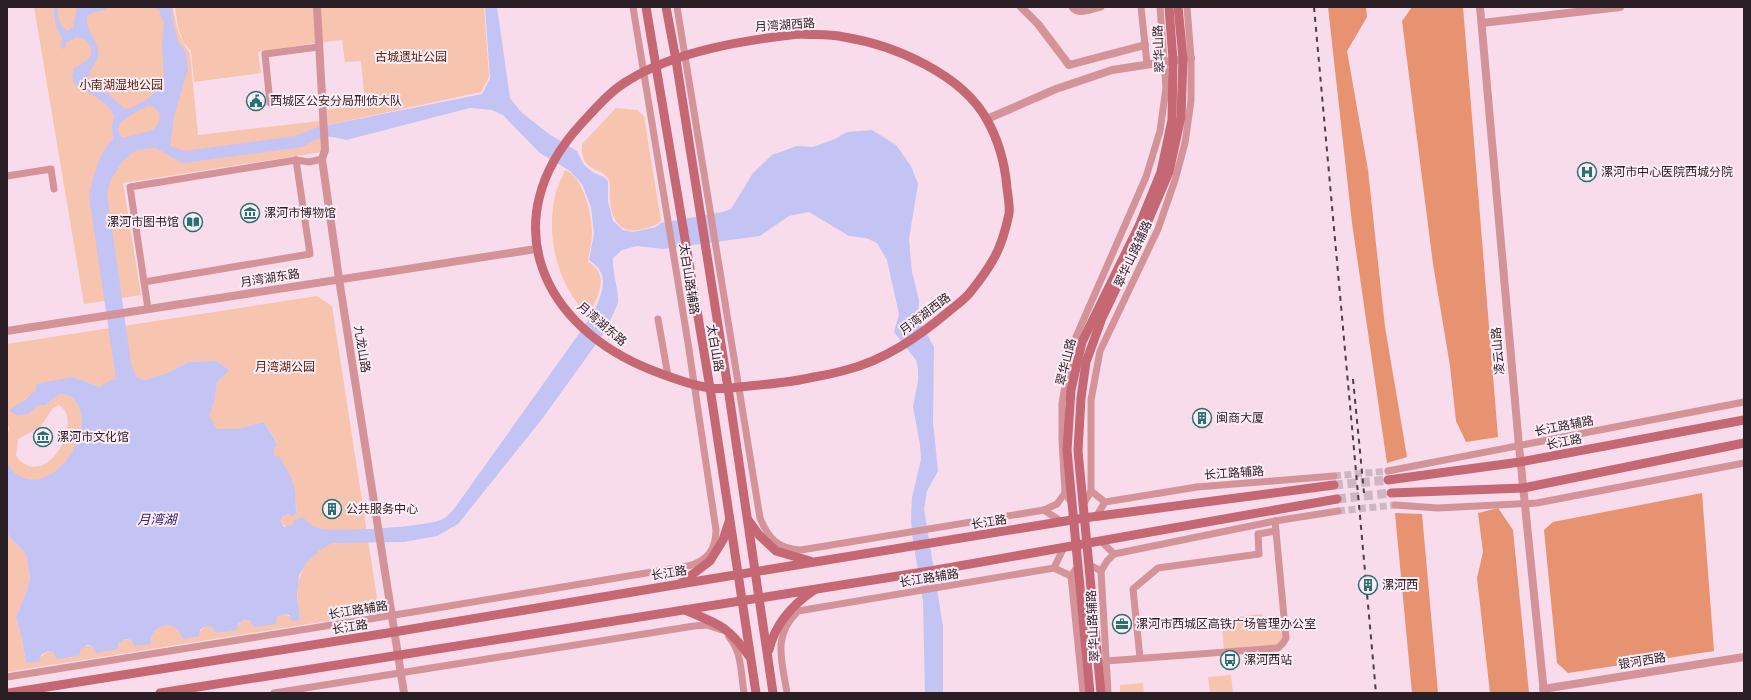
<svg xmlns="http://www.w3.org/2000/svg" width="1751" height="700" font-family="Mulish,'Noto Sans SC',sans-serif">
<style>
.green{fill:#f7c4af;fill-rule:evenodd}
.forest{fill:#e79270}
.water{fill:#c3c3f4;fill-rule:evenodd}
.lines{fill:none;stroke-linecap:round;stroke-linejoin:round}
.minor-tunnel{stroke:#cfb6c3;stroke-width:7;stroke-dasharray:7 3.5;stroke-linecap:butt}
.secondary-tunnel{stroke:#cfb6c3;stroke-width:9;stroke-dasharray:9 4.5;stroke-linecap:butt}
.minor{stroke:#d39399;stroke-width:7}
.tertiary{stroke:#d39399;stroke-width:8}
.secondary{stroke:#c56874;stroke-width:9}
.rail{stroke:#4c3f45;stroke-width:2;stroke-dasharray:5 5;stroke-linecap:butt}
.labels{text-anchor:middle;stroke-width:4;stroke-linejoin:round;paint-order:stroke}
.street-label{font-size:12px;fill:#291f24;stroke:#feedf6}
.park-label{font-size:12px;fill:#59240b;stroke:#feedf6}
.poi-label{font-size:12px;fill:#291f24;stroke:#feedf6;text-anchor:start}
.water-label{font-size:13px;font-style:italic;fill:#35237e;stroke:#feedf6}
</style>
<rect width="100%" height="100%" fill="#f8dceb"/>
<g class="green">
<path d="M34,7H173C176,25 178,38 190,53L198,135L320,121L322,152L123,183L141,295L84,304Z"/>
<path d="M175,7H484L489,77L481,92L328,125L327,110L365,103L361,61L345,62L342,40L315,43L258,52L261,73L194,82L191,51L183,42L178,27Z"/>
<path d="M616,108L637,110L644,116L661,221C654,227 647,228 639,230C619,234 611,217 610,200C609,194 611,186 609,181C604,165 580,176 582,144Z"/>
<path d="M565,170C584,177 592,215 592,233C592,242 589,252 588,261C591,264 597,268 599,273C605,286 594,304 588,315C557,285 546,237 555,196C557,187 562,178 565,170Z"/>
<path d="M317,296L332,306L377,598L365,615L7,672V532L10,538L26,554L30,578L27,590L16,617L22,639L26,663C30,662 36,660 40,658C46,653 49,648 57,655H80V650L85,646H92L95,650L118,649L120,641C126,639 130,638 135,644H151C149,623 179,618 182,639L199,633L205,626L212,627L216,633L237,627C241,619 248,618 253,625L276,623L277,617L283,614L300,620C297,597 294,583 307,562L294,522L292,525L287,527L281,523L280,521L283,515L297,513L295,498L274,457L273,447L278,444L264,422L237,429H216L208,416L215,398L217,382L230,370L216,361L188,362L170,372L145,380C129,374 114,378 100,387L73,377L37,390L23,401L30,413L38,405H46L59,394C63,394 68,395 71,397C98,418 68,474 40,480C32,481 26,480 19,477C1,469 7,442 9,427L7,425V344ZM59,405C86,421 45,494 16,456L18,439L40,427L53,408Z"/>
<path d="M1262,614L1265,626L1281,623L1283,638L1278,645L1224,650L1222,628L1227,618Z"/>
<path d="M1231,675L1233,693H1210L1208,677Z"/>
<path d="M1143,683L1144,693H1120V685Z"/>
</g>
<g class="forest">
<path d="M1328,7H1366L1367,17L1347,51L1368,170L1385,327L1407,457L1387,463L1352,223Z"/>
<path d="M1412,7H1463L1498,437L1466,442L1456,421L1450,366L1433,264L1402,21Z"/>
<path d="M1702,493L1714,651L1568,673L1557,663L1544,530L1553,522Z"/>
<path d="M1498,508L1513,530L1529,693H1490L1477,578L1483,552L1478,513Z"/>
<path d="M1395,513L1422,514L1438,693H1412Z"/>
</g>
<path class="water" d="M53,7H58C57,16 60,26 67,31L73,27L77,7H107L105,10L94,12L87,16C84,32 100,41 98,55C97,64 89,69 88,78L96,88L107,93L124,108L128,109L146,100L164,84L162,42L164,24L159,10L153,7H171L174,27L179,44L186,52L188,69L174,116L170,146L185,151L295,136L318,127L482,94L490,78L485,7H497L510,98L521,112L549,134L577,151L584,165L594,173L604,177L608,181V201L613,221L623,230L633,232L656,227L661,223L722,212L731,209L753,173L772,155L797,146L813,147L835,139L847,132L872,130L896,145L911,166L918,184L909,239L912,272L919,300L918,318L934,347L933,422L938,471L927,491L924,509L943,626V693H925L923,602L912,534L911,517L912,498L921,459L920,445L913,407L918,381V369L916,360L894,332L899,314L887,260L877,243L866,238L849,236L809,212L789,216L760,236L663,249L637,246L622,250L613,258C612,271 619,292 618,302C616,310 610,318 609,326L542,419L458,524L437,536L404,542L332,543L320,550L307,562L299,575L297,596L300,620L292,621L289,615L283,614L277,617L276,624L254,627L250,621L244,620L238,624L237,630L216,633L212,627L205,626L200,630L199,636L182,639C179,618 149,623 151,644L135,646L131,640L125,639L119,643L118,649L96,653L92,646L87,645L80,650V655L57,659L53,652L48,651L41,655L40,661L26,663L22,639L16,617L27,590L30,578L26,554L10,538L7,532V462C10,470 16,475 24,478C59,492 102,421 71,397C68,395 63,394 59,394L46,405H38L30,413L18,416L9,410L25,400L36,390V384L73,377L100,387L111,380L116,379L89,196C93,177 99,152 113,139L112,125L114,116C107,100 88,93 74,84L72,76L74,68C87,61 98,55 86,40L77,37L67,42L64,50L61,46L62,38L56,26ZM148,106L154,107L160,114L158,124L153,130L123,138C117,133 118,130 120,123C128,117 138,110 148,106ZM470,108L492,110L503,115L540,153L570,171L582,184L591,207L594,234L589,260C593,263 598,267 600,271C608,283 598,302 593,314L454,509C451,512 447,517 443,519C428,527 332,533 317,528C311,526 307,521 303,517L294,521L292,525L284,527L280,521L283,516L288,514L292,516L297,513C295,506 296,499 295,491C293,478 285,467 279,456H274V447L278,445L264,422L237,429H217L209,416L215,398L217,382L230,370L216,361L188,362L170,372L145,380L136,377L131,363L107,194L111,179L122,162L132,153L137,150L156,148L182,163L302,147C321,136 324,134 346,140Z"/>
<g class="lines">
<g class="minor-tunnel">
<path d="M1334,476L1388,471"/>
<path d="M1338,511L1395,505"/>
</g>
<g class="secondary-tunnel">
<path d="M1334,485L1388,480"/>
<path d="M1337,499L1391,493"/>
</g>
<g class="minor">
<path d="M677,7L760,518C768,538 778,549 801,550L1044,510L1062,522"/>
<path d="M1072,7C1078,16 1091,9 1101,7"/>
<path d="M1141,7L1147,64"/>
<path d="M270,103L265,54L318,47"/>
<path d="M7,176L51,169L54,189"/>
<path d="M144,282L310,254L296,160"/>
<path d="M148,309L130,187L296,160L309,162L322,159"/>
<path d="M658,319L668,376"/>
<path d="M1388,471L1744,402"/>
<path d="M1091,491L1105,502"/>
<path d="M1071,502L1065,493L1062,439V403L1072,346L1146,177L1160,131L1166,88L1160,7"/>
<path d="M1083,505L1091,491V400L1100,351L1158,229L1175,180L1185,143L1191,101V58L1187,7"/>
<path d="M1395,505L1438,508L1537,503L1744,463"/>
<path d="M1044,510L1057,504L1065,493"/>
<path d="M1096,517L1105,502L1197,487L1334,476"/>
<path d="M1101,541L1114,554L1275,521L1338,511"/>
<path d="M1090,565L1101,571L1108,693"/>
<path d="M1078,566L1071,576L1083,693"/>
<path d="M1054,568L1071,576"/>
<path d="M1101,571L1107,561L1114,554"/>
<path d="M729,637C742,651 741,676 744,693"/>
<path d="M1140,658L1133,589L1158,568L1259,554L1258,534L1276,531"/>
<path d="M1106,661L1278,648L1283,643L1286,638L1275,521"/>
<path d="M7,677L419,611L688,566C707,561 716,550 716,530L688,343L633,7"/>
<path d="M274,693L694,626L707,625L722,630"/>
<path d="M787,693C782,661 772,636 798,611L1054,568L1064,547"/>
</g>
<g class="tertiary">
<path d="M317,7L325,150L322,159L339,279L404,693"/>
<path d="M1021,7L1038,24L1069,65L1145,45"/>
<path d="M1480,7L1519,446L1544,693"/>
<path d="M1482,23L1620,7"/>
<path d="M987,119L1056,89L1112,70L1191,58"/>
<path d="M7,331L536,249"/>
<path d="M1543,689L1744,657"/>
</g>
<g class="secondary">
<path d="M646,7L710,388L756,693"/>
<path d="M666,7L676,60L728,388L773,693"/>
<path d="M799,34C814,35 830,34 844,37C894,45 962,74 987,120C999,141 1005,165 1007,188C1008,197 1010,206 1009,214C1006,228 1001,246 994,258C988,269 980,280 972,290C966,299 956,305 948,312C918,337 885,360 846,370C836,373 825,375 814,377C793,382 771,384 749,386C737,387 723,390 710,388C691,385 672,378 654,371C541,328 493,220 581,124C596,108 610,91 629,80C676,51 745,40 799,34Z"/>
<path d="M1388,480L1520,462L1744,420"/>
<path d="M1391,493L1523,488L1744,443"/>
<path d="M748,520L759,535L776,551L810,561"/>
<path d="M681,583L710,561L723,540L729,522"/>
<path d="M685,610C718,624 727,625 749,656"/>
<path d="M769,650C775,624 792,605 814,590"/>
<path d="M9,693L394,632L680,584L1084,518L1334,485"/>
<path d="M160,693L936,570L1337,499"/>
<path d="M1090,693L1067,450L1071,390L1082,342L1139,226L1161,172L1172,120L1173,60L1169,7"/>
<path d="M1101,693L1078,451L1081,398L1086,362L1102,318L1145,228L1169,172L1181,117L1183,58L1178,7"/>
</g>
<g class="rail">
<path d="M1314,7L1376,693"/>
<path d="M1353,379L1364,493"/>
</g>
</g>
<defs>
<symbol id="civic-ring" viewBox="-11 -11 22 22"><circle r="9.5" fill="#feedf6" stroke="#267172" stroke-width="1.5"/><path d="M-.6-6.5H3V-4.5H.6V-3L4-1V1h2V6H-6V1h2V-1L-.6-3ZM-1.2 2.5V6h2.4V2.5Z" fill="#267172"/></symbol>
<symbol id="hospital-ring" viewBox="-11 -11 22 22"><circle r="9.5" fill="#feedf6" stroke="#267172" stroke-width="1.5"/><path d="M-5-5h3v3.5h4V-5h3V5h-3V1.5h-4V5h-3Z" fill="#267172"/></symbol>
<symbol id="museum-ring" viewBox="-11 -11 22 22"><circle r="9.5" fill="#feedf6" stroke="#267172" stroke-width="1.5"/><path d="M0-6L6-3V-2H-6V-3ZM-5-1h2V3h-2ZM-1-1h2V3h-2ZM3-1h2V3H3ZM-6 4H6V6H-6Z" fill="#267172"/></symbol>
<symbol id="library-ring" viewBox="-11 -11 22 22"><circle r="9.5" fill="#feedf6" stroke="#267172" stroke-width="1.5"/><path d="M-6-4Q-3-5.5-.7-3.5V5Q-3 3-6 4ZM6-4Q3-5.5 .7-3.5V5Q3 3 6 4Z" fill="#267172"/></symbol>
<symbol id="building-ring" viewBox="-11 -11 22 22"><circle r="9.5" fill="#feedf6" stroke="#267172" stroke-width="1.5"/><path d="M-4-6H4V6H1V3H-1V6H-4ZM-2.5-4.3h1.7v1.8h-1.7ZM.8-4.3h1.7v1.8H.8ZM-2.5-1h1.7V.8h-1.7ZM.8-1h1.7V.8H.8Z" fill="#267172"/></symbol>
<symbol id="office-ring" viewBox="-11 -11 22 22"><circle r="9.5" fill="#feedf6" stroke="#267172" stroke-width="1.5"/><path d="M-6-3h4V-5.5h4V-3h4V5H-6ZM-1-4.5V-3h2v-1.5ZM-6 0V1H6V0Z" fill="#267172"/></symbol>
<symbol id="bus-ring" viewBox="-11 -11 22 22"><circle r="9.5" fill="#feedf6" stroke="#267172" stroke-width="1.5"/><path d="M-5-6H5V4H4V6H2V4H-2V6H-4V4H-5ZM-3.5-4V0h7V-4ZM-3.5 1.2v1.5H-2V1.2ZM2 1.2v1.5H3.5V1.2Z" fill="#267172"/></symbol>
</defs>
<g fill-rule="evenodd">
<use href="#civic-ring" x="245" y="90" width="22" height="22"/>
<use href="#hospital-ring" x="1576" y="161" width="22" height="22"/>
<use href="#museum-ring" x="239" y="202" width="22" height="22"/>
<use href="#library-ring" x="182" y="211" width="22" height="22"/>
<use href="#building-ring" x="1191" y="407" width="22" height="22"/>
<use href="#museum-ring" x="32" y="426" width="22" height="22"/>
<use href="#building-ring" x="321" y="498" width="22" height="22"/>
<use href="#building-ring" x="1357" y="574" width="22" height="22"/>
<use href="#office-ring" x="1111" y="613" width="22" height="22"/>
<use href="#bus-ring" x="1219" y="649" width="22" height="22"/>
</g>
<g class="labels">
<g class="street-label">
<text transform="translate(785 25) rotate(-4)" y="4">月湾湖西路</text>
<text transform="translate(1159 49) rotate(-93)" y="4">翠华山路</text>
<text transform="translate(1133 254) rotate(-65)" y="4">翠华山路辅路</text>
<text transform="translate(270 278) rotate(-9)" y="4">月湾湖东路</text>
<text transform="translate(689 279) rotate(81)" y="4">太白山路辅路</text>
<text transform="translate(925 314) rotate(-37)" y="4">月湾湖西路</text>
<text transform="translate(602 324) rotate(40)" y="4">月湾湖东路</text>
<text transform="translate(715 348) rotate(80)" y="4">太白山路</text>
<text transform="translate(362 349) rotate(81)" y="4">九龙山路</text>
<text transform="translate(1498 351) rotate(-95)" y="4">凌云山路</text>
<text transform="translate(1066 362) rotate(-76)" y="4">翠华山路</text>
<text transform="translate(1564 426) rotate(-11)" y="4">长江路辅路</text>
<text transform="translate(1564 442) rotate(-11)" y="4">长江路</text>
<text transform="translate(1234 473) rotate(-4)" y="4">长江路辅路</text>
<text transform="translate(989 522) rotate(-9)" y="4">长江路</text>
<text transform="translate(669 573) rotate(-9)" y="4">长江路</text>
<text transform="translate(929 578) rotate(-9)" y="4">长江路辅路</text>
<text transform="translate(358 610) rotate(-9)" y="4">长江路辅路</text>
<text transform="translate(1093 626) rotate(-93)" y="4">翠华山路辅路</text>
<text transform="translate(350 627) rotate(-9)" y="4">长江路</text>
<text transform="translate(1642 661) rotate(-9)" y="4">银河西路</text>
</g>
<g class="park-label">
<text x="411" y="61">古城遗址公园</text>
<text x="121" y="89">小南湖湿地公园</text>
<text x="285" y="371">月湾湖公园</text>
</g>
<g class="poi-label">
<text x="270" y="105">西城区公安分局刑侦大队</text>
<text x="1601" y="176">漯河市中心医院西城分院</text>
<text x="264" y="217">漯河市博物馆</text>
<text x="179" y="226" text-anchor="end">漯河市图书馆</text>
<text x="1216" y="422">闽商大厦</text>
<text x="57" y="441">漯河市文化馆</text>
<text x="346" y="513">公共服务中心</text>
<text x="1382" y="589">漯河西</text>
<text x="1136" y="628">漯河市西城区高铁广场管理办公室</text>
<text x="1244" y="664">漯河西站</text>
</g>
<g class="water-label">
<text x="157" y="524">月湾湖</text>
</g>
</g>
<rect width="1751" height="700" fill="none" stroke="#291f24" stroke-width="16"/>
</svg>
